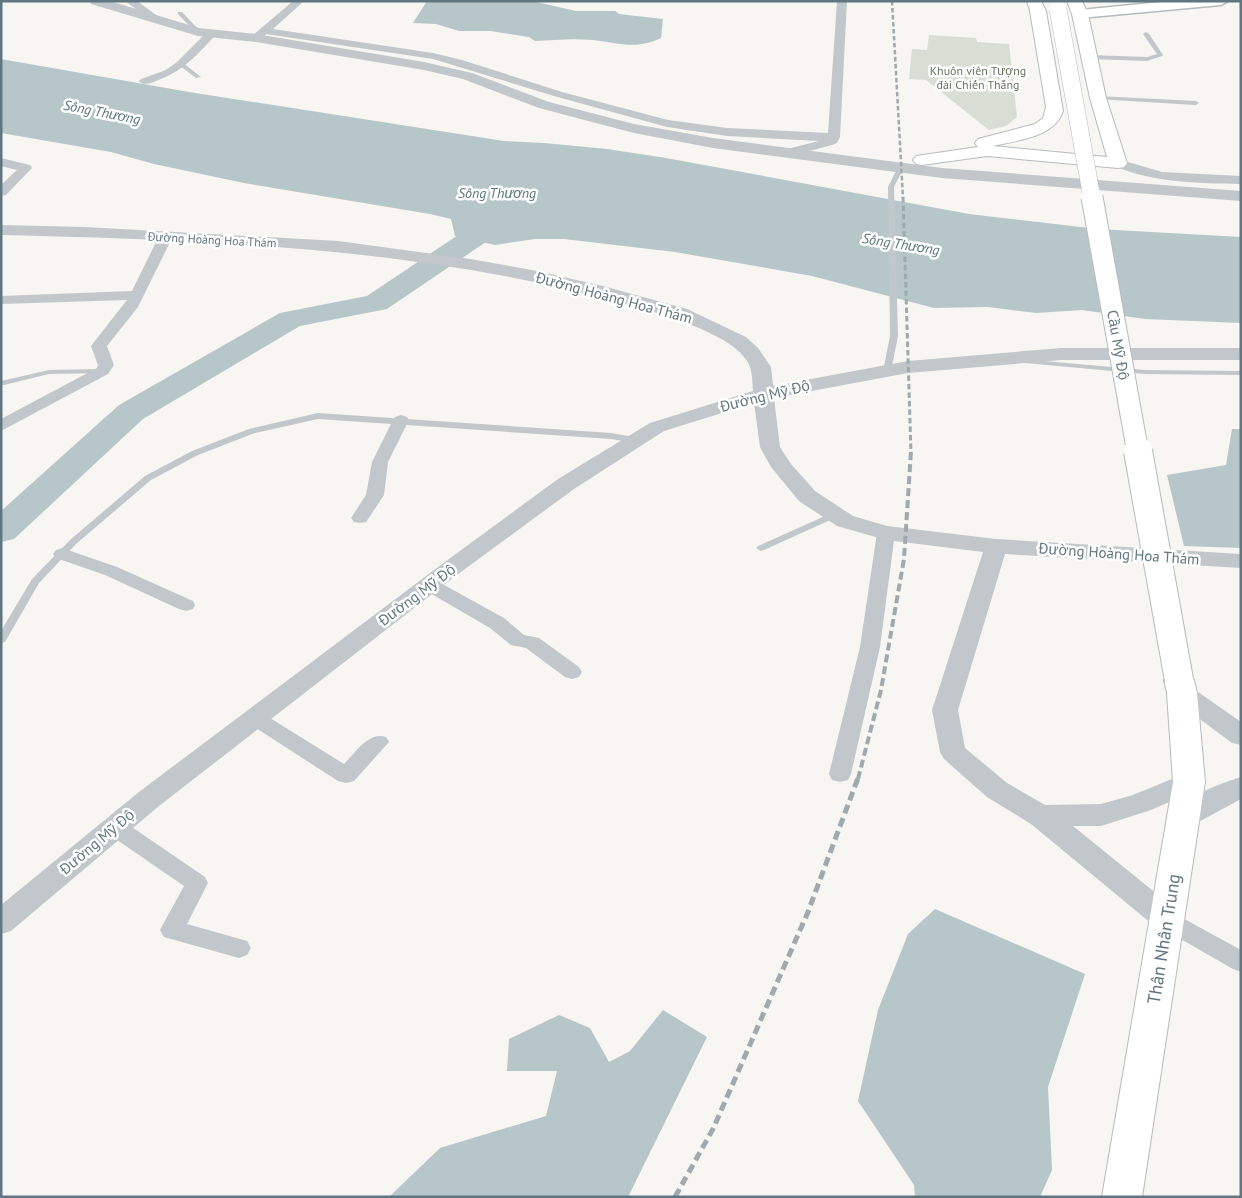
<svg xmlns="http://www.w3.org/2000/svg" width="1242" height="1198" font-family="'PT Sans',sans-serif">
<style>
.green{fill:#d9ded4}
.water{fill:#b7c6c9}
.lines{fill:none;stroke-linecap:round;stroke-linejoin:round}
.river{fill:#b7c6c9;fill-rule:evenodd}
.secondary-casing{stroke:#b4bbbe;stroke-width:3}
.primary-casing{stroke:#b5bbbe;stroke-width:2}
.service{fill:#c1c7ca;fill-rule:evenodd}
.minor{fill:#c1c7ca;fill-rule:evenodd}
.tertiary{fill:#c1c7ca;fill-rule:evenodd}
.secondary{fill:#fff;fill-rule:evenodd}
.primary{fill:#fff;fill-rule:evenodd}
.rail-far3{stroke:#a0a9ae;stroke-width:2.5;stroke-dasharray:4.5 2.5;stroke-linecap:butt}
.rail-far2{stroke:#a0a9ae;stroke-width:3;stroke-dasharray:5.5 3;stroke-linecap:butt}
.rail-far1{stroke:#a0a9ae;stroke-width:4;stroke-dasharray:8 4;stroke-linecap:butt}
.rail{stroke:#a0a9ae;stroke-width:5;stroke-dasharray:9 5;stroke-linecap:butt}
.primary-bridge-far2-casing{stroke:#b5bbbe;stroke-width:18;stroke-linecap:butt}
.primary-bridge-far1-casing{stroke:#b5bbbe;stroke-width:23;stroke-linecap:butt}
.primary-bridge-casing{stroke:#b5bbbe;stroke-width:30;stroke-linecap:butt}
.primary-bridge-far2{stroke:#fff;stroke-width:17}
.primary-bridge-far1{stroke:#fff;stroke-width:21}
.primary-bridge{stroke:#fff;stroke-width:28}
.labels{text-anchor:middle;stroke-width:5;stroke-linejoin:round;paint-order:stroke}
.far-park-label{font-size:12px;fill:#66775f;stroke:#fff}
.far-street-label{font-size:12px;fill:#607680;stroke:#fff}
.far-water-label{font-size:14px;font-style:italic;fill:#5a767b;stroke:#fff}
.street-label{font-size:15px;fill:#607680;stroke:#fff}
.near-street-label{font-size:18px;fill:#607680;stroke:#fff}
</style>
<rect width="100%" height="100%" fill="#f7f6f3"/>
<path class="green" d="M929,35L976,38L977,42L1009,44L1017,117L1006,126L989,130L926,80L909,79L912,49L927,50Z"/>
<g class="water">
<path d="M427,1H532L576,11H615L619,14L663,19L661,38C636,50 619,43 593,40C574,38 554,40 535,41L529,37L490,31H459L436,24L413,23Z"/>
<path d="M1,59L189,92L504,141L544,143L607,149L666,158L969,214L1098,229L1241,237V323L1145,319L1082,310L1036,313L988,307L934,308L812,276L675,252L564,239H535L495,245L455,236L451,219L430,214L244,183L154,164L111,152L1,133Z"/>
<path d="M1232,429H1241V548L1184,546L1167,475L1226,465Z"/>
<path d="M935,909L1085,974L1048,1087L1052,1170L1040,1197H915L914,1185L858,1101L878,1010L908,934Z"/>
<path d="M663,1010L707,1037L628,1197H389L440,1148L546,1116L557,1071H507L509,1039L559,1015L590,1028L609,1062L630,1051Z"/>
</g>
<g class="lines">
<path class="river" d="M513,200L523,202L527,208L505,229L387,309L300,326L143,419L14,539L1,542V511L119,405L280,313L367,296L485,217L503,202Z"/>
<defs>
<path id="secondary" d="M1172,1H1228L1221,5L1080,18L1075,17L1073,14L1075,11L1080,10Z"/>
<g id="primary">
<path d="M1027,1H1041L1046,11L1063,111C1054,138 1017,140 993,146L1107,157L1090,98L1072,14L1067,1H1082L1088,14L1106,98L1127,163L1124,167L1118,168L987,156L922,165L916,164L913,160L916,156L978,147L975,143L978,139L1035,124L1043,118L1046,107L1030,11Z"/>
<path d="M1179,670L1189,673L1194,680L1197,693L1205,782L1142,1197H1102L1173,782L1167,693L1164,680L1169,673Z"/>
</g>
</defs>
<use href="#secondary" class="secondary-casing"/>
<use href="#primary" class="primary-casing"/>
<g class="service">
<path d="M178,12H182L200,31V33H196L178,14Z"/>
<path d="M1146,32L1149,34L1163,55L1162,56L1147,61L1089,59L1086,57L1089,55L1147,57L1157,54L1143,34Z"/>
<path d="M179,63H183L201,77L196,78L179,65Z"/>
<path d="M1098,96L1196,101L1199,103L1196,105L1096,99V97Z"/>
<path d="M902,167L905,169L900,175L894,187L898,336L891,371L887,373L883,371L890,336L888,187L895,173Z"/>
<path d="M1022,359L1145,370L1241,371V375L1145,374L1025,363L1021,361Z"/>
<path d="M103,369H106V373L49,374L4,385H1V381L49,370Z"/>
<path d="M318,413L611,433L634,437L638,440L634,443L611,439L318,419L255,433L198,455L151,480L76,544L39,583L5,642L1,643V631L32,579L70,540L145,476L192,451L249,429Z"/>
<path d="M834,512L839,515L837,517L764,550L761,551L756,548L758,546Z"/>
</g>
<g class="minor">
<path d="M125,1H137L160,18L159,20H151Z"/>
<path d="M293,1H304L273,29L433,53L462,60L562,92L668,120L727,128L828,133L837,1H847L840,137L837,143L832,145L787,157L781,153L783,150L819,141L727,136L667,127L554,96L433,59L266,34L261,39H253L252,37L253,35Z"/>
<path d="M212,30L216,31L217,33L216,35C195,56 184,71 156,81C151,83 147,85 141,83L139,81L141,79L166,70L177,62L208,31Z"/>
<path d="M1,158L30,165L32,168L6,195L1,196V185L17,170L1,166Z"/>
<path d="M1118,159L1162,172L1241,176V184C1197,183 1154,183 1114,166L1112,163L1114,160Z"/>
<path d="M165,234L172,238L138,307L107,346L114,365L108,374L1,431V419L97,368L98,365L91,346L127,300L1,304V296L132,291L158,238Z"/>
<path d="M401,415L407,417L409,420L388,462L384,495L366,522L360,523L354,522L351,518L366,495L372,462L393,420L395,417Z"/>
<path d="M886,527L892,529L895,533L880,647L851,774L848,780L840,782L832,780L829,774L860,647L877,533L880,529Z"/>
<path d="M62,548L117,567L193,601L195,605L193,609L186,611L179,609L105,575L56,558L53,554L56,550Z"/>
<path d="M430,579L437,581L504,618L524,635L539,638L579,667L582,672L579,677L572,679L565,677L526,648L511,645L490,628L423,589L421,585L423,581Z"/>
<path d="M255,711L262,713L344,764C356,752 369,731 386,737L389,742L354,781L346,783L338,781L248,723L245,718L248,713Z"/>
<path d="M115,818L123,821L205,877L208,883L187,924L247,941L251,948L247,955L239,958L164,937L160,930L184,886L107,833L104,827L107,821Z"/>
<path d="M1168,910L1241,950V972L1233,969L1160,927L1156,920L1160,913Z"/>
</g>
<g class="tertiary">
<path d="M90,1H110L199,28L256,34L424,62L472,73L549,102L634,124L713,138L942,168L1241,191V201L942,178L713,148L634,133L539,108L463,79L424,70L256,42L198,36L91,4Z"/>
<path d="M1,225L85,227L338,241L470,259L532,270L603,286L687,309L746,337L758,348L771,367L773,386L908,361L1061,348H1241V360H1061L908,373L774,398L780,447L791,464L815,491L853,516L887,526L996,539L1241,554V568L1005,554L958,710L965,748L1007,783L1045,805L1101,804L1133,795L1189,772L1199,775L1203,782L1199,789L1151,810L1101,826H1073L1178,911L1183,920L1178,929L1168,932L1158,929L1031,824L987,797L944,759L940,752L932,710L983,552L886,540L837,526L799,501L771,467L760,447L754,403L664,431L574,489L454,577L159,806L11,931L1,934V905L139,792L438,567L558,479L650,423L753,391C752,378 753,367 744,357C726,333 662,314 633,306C428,248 213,240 1,235Z"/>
<path d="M1182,684L1191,687L1241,722V745L1232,743L1173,699L1169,693L1173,687Z"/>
<path d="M1241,777V799L1193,825L1183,828L1173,825L1169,817C1179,799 1221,783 1241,777Z"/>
</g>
<use href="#secondary" class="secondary"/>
<use href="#primary" class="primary"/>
<path class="rail-far3" d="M892,1L903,198"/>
<path class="rail-far2" d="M903,197L911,453"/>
<path class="rail-far1" d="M858,779L881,690L904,559L911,451"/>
<path class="rail" d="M675,1197L713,1129L808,912L858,778"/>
<defs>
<path id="primary-bridge-far2" d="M1058,9L1092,198"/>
<path id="primary-bridge-far1" d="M1092,197L1138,453"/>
<path id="primary-bridge" d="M1138,451L1179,680"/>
</defs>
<use href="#primary-bridge-far2" class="primary-bridge-far2-casing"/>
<use href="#primary-bridge-far1" class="primary-bridge-far1-casing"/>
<use href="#primary-bridge" class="primary-bridge-casing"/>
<use href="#primary-bridge-far2" class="primary-bridge-far2"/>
<use href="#primary-bridge-far1" class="primary-bridge-far1"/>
<use href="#primary-bridge" class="primary-bridge"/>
</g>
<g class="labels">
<g class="far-park-label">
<text x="978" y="75">Khuôn viên Tượng<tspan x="978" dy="14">đài Chiến Thắng</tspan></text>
</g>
<g class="far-street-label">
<text transform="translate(212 240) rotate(3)" y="4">Đường Hoàng Hoa Thám</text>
</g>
<g class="far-water-label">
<text transform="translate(102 112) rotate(11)" y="5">Sông Thương</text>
<text x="497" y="198">Sông Thương</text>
<text transform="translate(901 244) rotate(9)" y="5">Sông Thương</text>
</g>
<g class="street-label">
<text transform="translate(614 298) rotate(15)" y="5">Đường Hoàng Hoa Thám</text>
<text transform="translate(1118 345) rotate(80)" y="5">Cầu Mỹ Độ</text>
<text transform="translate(765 396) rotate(-14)" y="5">Đường Mỹ Độ</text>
<text transform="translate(1119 554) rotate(4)" y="5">Đường Hoàng Hoa Thám</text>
<text transform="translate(417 595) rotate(-37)" y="5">Đường Mỹ Độ</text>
<text transform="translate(97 842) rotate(-40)" y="5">Đường Mỹ Độ</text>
</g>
<g class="near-street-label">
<text transform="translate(1164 939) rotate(-81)" y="6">Thân Nhân Trung</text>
</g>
</g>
<rect width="1242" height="1198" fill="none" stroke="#607680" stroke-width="5"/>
</svg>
